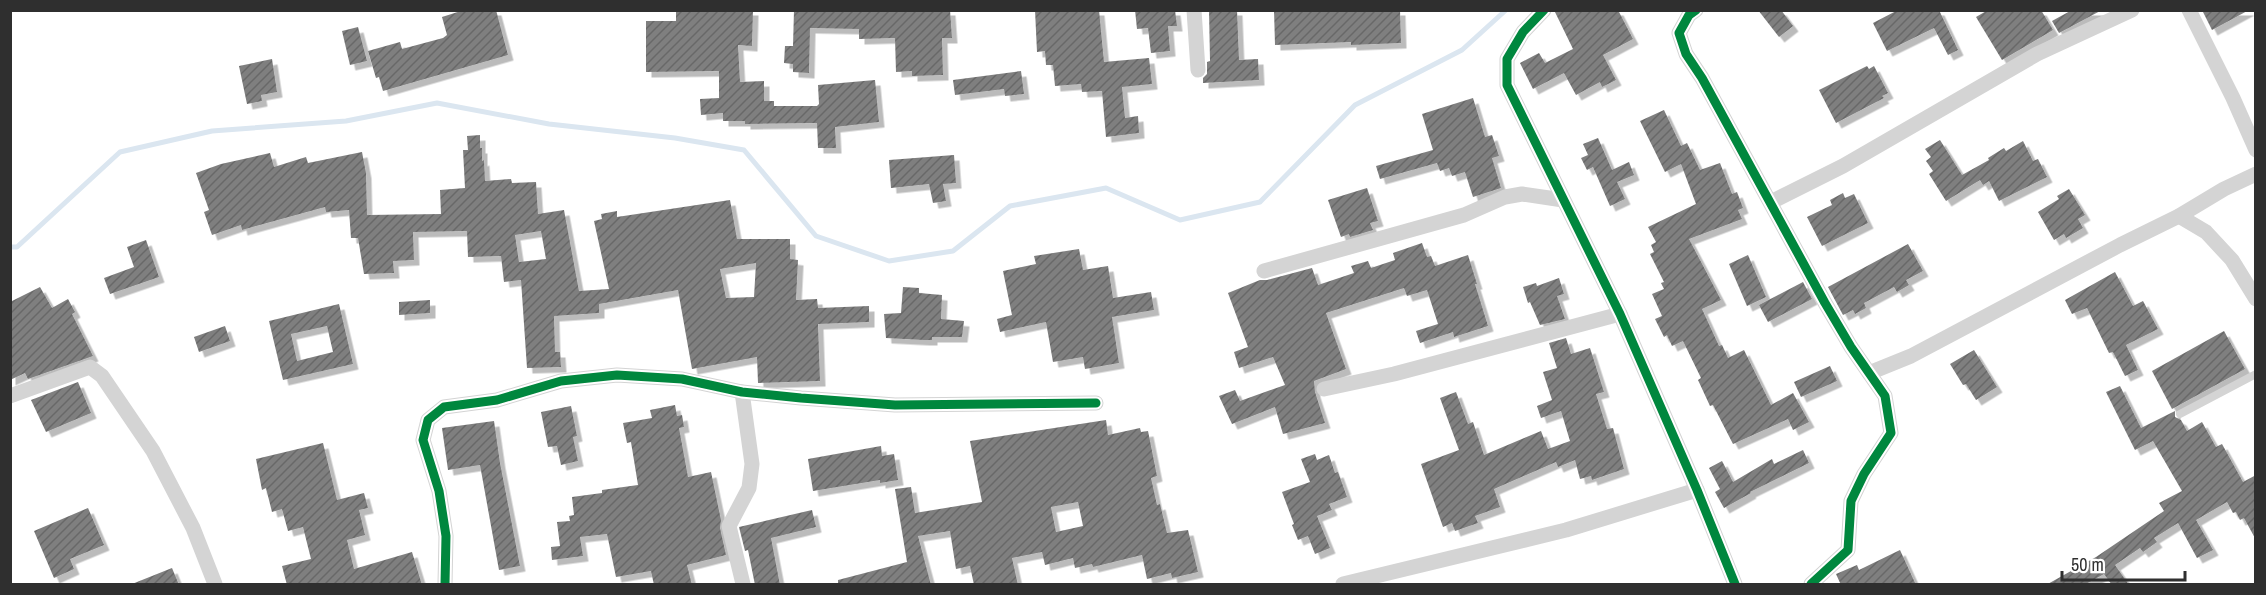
<svg xmlns="http://www.w3.org/2000/svg" width="2266" height="595" font-family="'Archivo Narrow',sans-serif">
<style>
.lines{fill:none;stroke-linecap:round;stroke-linejoin:round}
.stream{stroke:#dbe6f0;stroke-width:5}
.building{fill:url(#building-hatch);fill-rule:evenodd;filter:url(#shadow)}
.service{stroke:#d4d4d4;stroke-width:8}
.minor{stroke:#d4d4d4;stroke-width:15}
.cycleway-casing{stroke:#fff;stroke-width:13}
.cycleway{stroke:#00873e;stroke-width:9}
</style>
<defs>
<pattern id="building-hatch" width="6" height="6" patternUnits="userSpaceOnUse" patternTransform="scale(1.5)"><rect width="6" height="6" fill="#7f7f7f"/><path d="M-1 1l2-2M0 6l6-6M5 7l2-2" fill="none" stroke="#686868"/></pattern>
<filter id="shadow"><feDropShadow dx="5.5" dy="5.5" stdDeviation="0" flood-color="#0004"/></filter>
</defs>
<rect width="100%" height="100%" fill="#fff"/>
<g class="lines">
<path class="stream" d="M10,247H17L120,152L212,131L346,121L437,103L549,124L675,138L744,150L816,236L889,261L953,251L1010,206L1106,188L1180,220L1260,202L1355,105L1462,50L1506,10"/>
</g>
<g class="building">
<path d="M464,10H496L508,55L383,91L379,77L376,78L368,51L400,42L402,49L443,38L447,35L442,17Z"/>
<path d="M676,10H753L752,46L738,45L740,82L764,81V101H774V106H817L819,104L818,85L875,80L879,122L835,127L836,148H818L817,123L745,124V121H723V113L701,115L700,99L719,98V71L646,72V21H676Z"/>
<path d="M794,10H950L952,38H942L943,75L912,76V71L896,72L895,38L859,39V29L810,28L809,73L793,72V64L784,63L785,46H793Z"/>
<path d="M1035,10H1099L1104,62L1149,58L1152,84L1122,87L1125,118L1138,116L1139,133L1106,137L1102,91L1082,92L1081,84L1055,86L1053,65H1046L1045,51L1037,52Z"/>
<path d="M1135,10H1175L1177,26H1168L1170,51L1151,53L1148,28L1137,29Z"/>
<path d="M1209,10H1237L1239,60L1258,59L1259,80L1203,83V78L1207,74V62L1210,61Z"/>
<path d="M1274,10H1400L1401,43L1351,45V42L1275,45Z"/>
<path d="M1554,10H1618L1633,39L1603,55L1616,80L1602,87L1600,82L1576,95L1564,73L1533,89L1520,63L1539,53L1545,63L1573,49Z"/>
<path d="M1758,10H1781L1793,26L1779,37Z"/>
<path d="M1898,10H1939L1958,50L1948,55L1934,28L1887,51L1873,23Z"/>
<path d="M1988,10H2041L2053,30L2002,60L1976,17Z"/>
<path d="M2072,10H2102L2059,33L2052,21Z"/>
<path d="M2202,10H2249L2212,30Z"/>
<path d="M358,27L367,61L350,65L342,31Z"/>
<path d="M272,59L277,92L261,95L262,101L247,104L239,66Z"/>
<path d="M1867,66L1869,69L1874,66L1888,93L1882,96L1884,98L1836,123L1819,90Z"/>
<path d="M1021,71L1024,94L1005,96L1004,89L955,95L953,80Z"/>
<path d="M1473,98L1485,137L1492,135L1499,156L1492,158L1501,188L1473,197L1465,172L1452,176L1449,168L1440,171L1437,163L1380,179L1376,166L1433,150L1422,114Z"/>
<path d="M1664,110L1681,146L1687,143L1700,170L1720,163L1732,194L1737,192L1743,208L1738,210L1742,219L1689,239L1721,300L1702,309L1719,346L1722,345L1728,358L1744,350L1771,405L1793,393L1809,422L1793,430L1788,419L1733,444L1713,405L1710,406L1698,380L1701,378L1683,341L1672,346L1667,335L1664,337L1655,319L1662,316L1652,294L1664,289L1661,283L1664,282L1650,254L1654,252L1651,245L1656,242L1648,227L1696,204L1681,164L1665,172L1640,121Z"/>
<path d="M480,135V148H482V161L484,160L485,181L511,179L512,183L536,182L538,214L564,210L579,291L609,289L594,221L602,219L601,214L617,211V217L730,200L737,239H790V259L798,260L796,300L817,299L818,308L869,306V322L818,324L820,381L758,383L757,357L692,369L678,290L599,304V313L554,316L555,352H560L561,367L527,368L521,280L504,282L501,256L468,257L467,231L413,232L414,260L393,261L394,273L364,274L358,238H351L349,210L326,212L325,207L242,230L241,225L212,235L204,212L209,210L196,173L221,164L270,153L274,167L306,157L308,163L362,152L366,173L367,215L441,214L440,190L465,188L463,150H468L467,136ZM541,231L546,259L519,262L515,235ZM756,263L754,297L726,298L720,269Z"/>
<path d="M1598,138L1612,170L1629,162L1634,175L1617,182L1625,199L1610,206L1593,167L1587,170L1581,158L1588,155L1583,144Z"/>
<path d="M1940,140L1962,175L1989,160L1988,158L2004,148L2006,151L2023,141L2033,161L2038,159L2047,177L1999,201L1989,181L1983,185L1980,180L1946,201L1929,174L1933,171L1926,161L1931,157L1925,149Z"/>
<path d="M954,155L956,183L943,184L946,201L933,203L929,184L891,188L889,160Z"/>
<path d="M1367,188L1378,221L1370,223L1373,230L1350,237L1349,234L1341,237L1328,200Z"/>
<path d="M2069,189L2085,215L2078,219L2083,228L2066,238L2064,234L2054,240L2038,212L2059,199L2057,196Z"/>
<path d="M1843,193L1845,198L1854,194L1868,223L1822,246L1807,217L1832,205L1830,200Z"/>
<path d="M146,240L159,277L110,294L104,278L134,267L127,247Z"/>
<path d="M1422,243L1427,257L1431,256L1435,266L1468,255L1477,284H1475L1488,326L1454,337L1453,332L1420,343L1416,331L1438,324L1427,290L1407,296L1404,288L1326,313L1346,369L1314,381L1315,392L1325,423L1283,434L1275,407L1232,424L1219,396L1235,390L1240,401L1285,385L1273,357L1239,368L1234,352L1248,347L1228,293L1260,280H1267L1312,268L1318,285L1354,273L1351,266L1368,261L1371,268L1395,260L1393,253Z"/>
<path d="M1908,244L1923,271L1906,280L1909,285L1897,292L1894,287L1864,303L1866,308L1855,314L1853,310L1843,315L1828,287Z"/>
<path d="M1079,249L1083,270L1108,266L1113,298L1151,292L1154,310L1112,317L1119,363L1085,369L1083,357L1053,362L1046,322L1000,332L997,319L1012,315L1003,271L1036,264L1034,256Z"/>
<path d="M1748,255L1766,297L1747,306L1729,264Z"/>
<path d="M2115,272L2133,306L2143,301L2158,329L2126,345L2138,370L2125,376L2113,352L2109,353L2087,308L2072,314L2065,300Z"/>
<path d="M1559,278L1564,294L1557,296L1565,319L1540,325L1530,302L1528,303L1523,287L1536,283L1537,286Z"/>
<path d="M1803,282L1812,299L1768,322L1759,305Z"/>
<path d="M40,287L52,308L68,299L75,312L72,314L93,356L28,379L25,373L10,380V302Z"/>
<path d="M903,287L919,288V293L942,295L941,319L964,321L962,337H932V340H924L886,338L884,314L901,313Z"/>
<path d="M430,300V313L399,315V302Z"/>
<path d="M339,304L353,364L283,380L269,321ZM327,326L333,352L297,361L291,334Z"/>
<path d="M225,326L230,341L199,352L194,337Z"/>
<path d="M2224,331L2245,369L2172,409L2152,371Z"/>
<path d="M1566,338L1571,354L1590,348L1604,392L1596,394L1607,429L1613,428L1624,469L1592,480L1591,476L1580,479L1575,460L1558,467L1556,462L1494,489L1500,507L1475,516L1478,523L1455,531L1452,523L1443,527L1421,464L1459,450L1440,398L1456,392L1468,424L1473,422L1484,455L1541,431L1548,449L1570,441L1561,411L1541,418L1537,406L1552,400L1543,372L1557,368L1549,343Z"/>
<path d="M1974,350L1997,387L1976,400L1966,384L1963,385L1950,364Z"/>
<path d="M1830,366L1837,381L1801,397L1794,382Z"/>
<path d="M78,382L91,413L46,432L31,400Z"/>
<path d="M2120,386L2141,428L2175,411V417L2181,420L2187,431L2202,422L2216,447L2222,444L2243,482L2256,475V540L2244,518L2240,520L2236,512L2233,513L2227,502L2196,520L2213,550L2197,558L2178,523L2154,538L2157,542L2143,552L2140,548L2115,565L2129,585H2112L2104,574L2084,585H2046L2096,557L2164,511L2159,503L2182,491L2153,441L2135,450L2106,392Z"/>
<path d="M675,405L677,416L682,415L684,427L679,428L688,477L711,472L721,520L720,528L726,555L687,565L692,585H654L651,571L616,577L607,534L580,537L583,556L552,560L551,547L560,546L557,522L570,521L569,516L574,515L572,497L602,493V490L638,485L631,442L627,443L623,423L652,418L650,410Z"/>
<path d="M571,406L577,436L573,437L578,461L561,465L557,446L548,447L541,412Z"/>
<path d="M1106,420L1108,435L1140,428L1141,432L1148,431L1157,476L1151,478L1157,505L1160,504L1167,533L1188,530L1198,572L1172,578L1171,573L1147,579L1142,555L1093,567L1092,564L1075,568L1073,558L1045,565L1042,552L1012,558L1018,585H974L970,566L956,569L950,531L918,536L931,585H838V580L907,562L895,489L911,487L915,513L982,502L970,441ZM1078,502L1083,526L1056,532L1051,507Z"/>
<path d="M494,421L500,463L520,566L499,570L480,465L448,470L442,428Z"/>
<path d="M323,443L337,500L364,493L368,508L359,510L365,535L347,540L354,569L412,552L422,585H287L282,566L311,559L303,527L288,531L282,509L272,512L266,488L262,490L256,459Z"/>
<path d="M881,446L882,456L894,454L898,480L880,483V480L813,491L808,459Z"/>
<path d="M1803,450L1809,463L1750,492L1751,493L1724,508L1715,492L1720,489L1709,468L1722,461L1733,482L1772,459L1774,464Z"/>
<path d="M1315,454L1317,460L1329,455L1335,473L1338,472L1347,497L1329,504L1332,510L1317,516L1330,548L1315,554L1308,536L1298,540L1292,525L1294,524L1282,492L1310,482L1301,459Z"/>
<path d="M88,508L104,545L70,559L74,569L54,578L34,531Z"/>
<path d="M812,510L816,527L771,538L780,585H755L748,550L745,551L739,527Z"/>
<path d="M1900,550L1916,585H1841L1836,574L1857,565L1859,570Z"/>
<path d="M172,568L179,585H132V584Z"/>
</g>
<g class="lines">
<path class="service" d="M2180,414L2256,374"/>
<g class="minor">
<path d="M1194,10L1198,70"/>
<path d="M1544,10L1523,32L1507,59V85L1620,314L1697,490L1735,584"/>
<path d="M1696,10L1689,15L1679,33L1686,54L1702,78L1825,303L1851,347L1885,396L1891,433L1864,474L1851,501L1848,550L1811,584"/>
<path d="M2189,10L2233,98L2256,150"/>
<path d="M1771,202L1843,166L2037,54L2132,10"/>
<path d="M2179,216L2206,232L2232,260L2256,299"/>
<path d="M1264,271L1464,215L1505,197L1522,194L1563,200"/>
<path d="M1869,373L1911,356L2120,245L2179,216L2224,189L2256,174"/>
<path d="M1324,389L1394,374L1620,314"/>
<path d="M742,392L752,464L749,488L729,526L743,584"/>
<path d="M10,396L90,367L102,376L153,451L193,528L215,584"/>
<path d="M445,584L446,536L439,491L423,440L428,420L444,407L497,400L561,381L617,375L682,379L742,392L801,398L895,405L1096,403"/>
<path d="M1343,584L1566,530L1697,490"/>
</g>
<defs>
<g id="cycleway">
<path d="M1544,10L1523,32L1507,59V85L1620,314L1697,490L1735,584"/>
<path d="M1696,10L1689,15L1679,33L1686,54L1702,78L1825,303L1851,347L1885,396L1891,433L1864,474L1851,501L1848,550L1811,584"/>
<path d="M445,584L446,536L439,491L423,440L428,420L444,407L497,400L561,381L617,375L682,379L742,392L801,398L895,405L1096,403"/>
</g>
</defs>
<use href="#cycleway" class="cycleway-casing"/>
<use href="#cycleway" class="cycleway"/>
</g>
<rect width="2266" height="595" fill="none" stroke="#2f2f2f" stroke-width="24"/>
<path d="M2062 571v9h123v-9" fill="none" stroke="#2f2f2f" stroke-width="3"/>
<text x="2071" y="571" font-size="18" fill="#2f2f2f" stroke="#ffffff" stroke-width="4.5" paint-order="stroke">50 m</text>
</svg>
